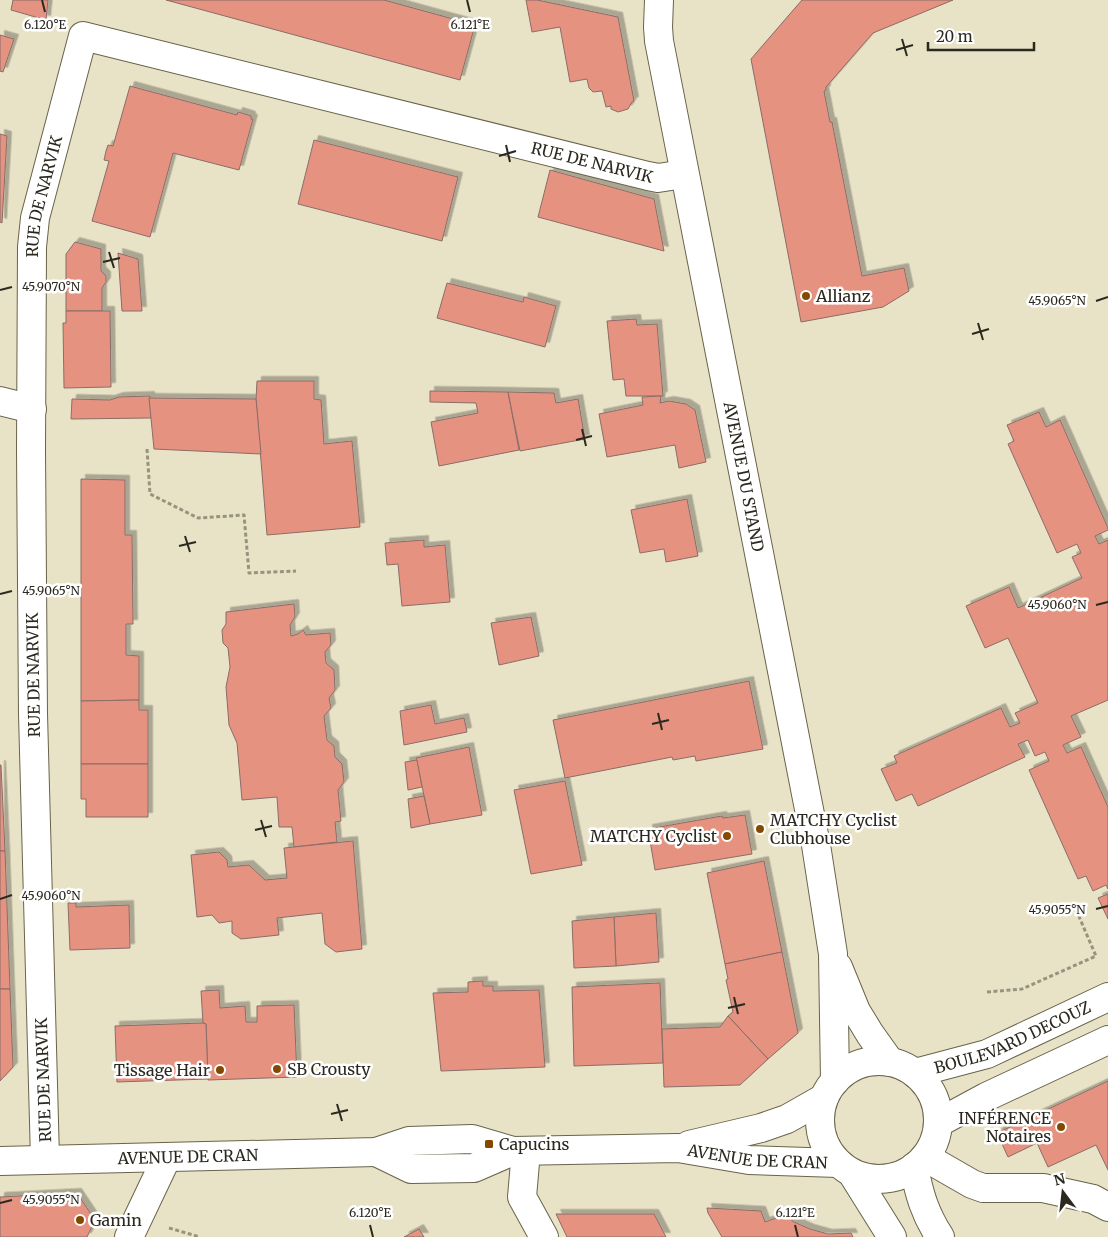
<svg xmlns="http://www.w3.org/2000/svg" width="1108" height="1237" font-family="Merriweather,serif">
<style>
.building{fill:#e59281;stroke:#8a6d67;filter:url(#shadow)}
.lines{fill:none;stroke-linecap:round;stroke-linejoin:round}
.minor-casing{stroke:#68634a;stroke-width:30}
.major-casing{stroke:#68634a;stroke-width:30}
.path{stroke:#97937f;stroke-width:3;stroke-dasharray:4 2.5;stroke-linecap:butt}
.minor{stroke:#fff;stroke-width:28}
.major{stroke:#fff;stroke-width:28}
.ticks{fill:none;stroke:#2b291f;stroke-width:2}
.poi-dot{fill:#844901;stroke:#fff;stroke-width:2}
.labels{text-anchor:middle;stroke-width:5;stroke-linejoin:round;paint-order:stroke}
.street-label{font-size:16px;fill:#2b291f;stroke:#fff}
.poi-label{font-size:16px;fill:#2b291f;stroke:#fff;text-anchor:start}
.ticks-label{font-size:12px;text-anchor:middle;fill:#2b291f;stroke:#fff;stroke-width:5;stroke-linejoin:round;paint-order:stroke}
</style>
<defs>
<filter id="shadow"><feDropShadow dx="4.5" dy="-4.5" stdDeviation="0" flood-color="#0004"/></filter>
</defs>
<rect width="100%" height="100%" fill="#e8e3c7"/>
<g class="building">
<path d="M13,0H48L46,20L11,10Z"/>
<path d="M166,0H384L475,25L460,80Z"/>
<path d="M526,0H537L618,17L634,101L632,102L628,109L618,112L611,109V106L606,107L602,91L593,92L589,88L587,79L570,82L560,27L532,32Z"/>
<path d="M802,0H953L873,33L826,87V90L824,91L830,122H832L862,276L904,268L909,291L883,307L801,322L751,59Z"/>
<path d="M0,35L14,39L3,72L0,71Z"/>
<path d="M130,86L237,115L238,112L245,114L251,116V119H253L239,170L173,153L150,237L92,221L109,161L104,160L106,151L108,145L113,146Z"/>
<path d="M0,134L7,136L2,223L0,222Z"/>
<path d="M314,140L458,177L442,241L298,204Z"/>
<path d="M550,170L654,199L664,251L538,217Z"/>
<path d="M75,242L101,249V271L106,276V282L102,288V311H66V254Z"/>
<path d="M118,253L138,259L142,311H122Z"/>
<path d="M447,283L523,302L524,297L556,306L545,347L437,318Z"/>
<path d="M66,311H110L111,387L64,388L63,323H66Z"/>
<path d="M636,319L637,325L657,324L663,396H626L624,379L613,380L607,321Z"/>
<path d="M257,381H314V399L321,400L324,444L352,441L360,527L267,535L256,399Z"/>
<path d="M430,391L508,392L519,450L439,466L431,422L478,413L476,403L430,402Z"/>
<path d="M508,392L554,393L556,403L578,399L585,439L520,451Z"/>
<path d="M150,396L151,418L71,419L72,399L110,400L119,397Z"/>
<path d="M661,396L660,403L669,401L686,404L695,410L706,462L679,468L675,445L607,457L599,414L643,405L642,397Z"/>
<path d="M149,398L256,399L261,454L154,449Z"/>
<path d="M1039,412L1046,427L1060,420L1108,528V530L1095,536L1099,544L1108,540V700L1071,716L1081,737L1063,745L1067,753L1081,747L1108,807V889L1106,885L1093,891L1086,876L1078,879L1029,770L1049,761L1045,752L1035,756L1028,740L1018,744L1025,757L918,806L912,794L896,801L881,769L897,763L894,756L1001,708L1010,727L1020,723L1015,713L1038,703L1008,638L985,648L966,606L1009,587L1018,608L1082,578L1072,557L1081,553L1077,544L1057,553L1008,444L1014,441L1007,425Z"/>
<path d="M81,479L125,480V535H132L133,624H126V655L139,656V700L81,701Z"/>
<path d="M687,499L698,556L666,562L664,549L640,553L631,510Z"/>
<path d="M424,540V547L445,545L450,602L402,606L398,564L387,565L385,543Z"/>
<path d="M294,604L295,617L290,625L291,636L298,634L303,630L306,635L330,633L331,645L325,652L326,663L334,670L335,690L329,698L331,708L324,716L327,740L334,746L335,757L342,764L344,782L338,790L341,821L335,822L337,842L294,847L292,827H279L277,797L242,800L237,743L229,725L226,687L230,667L228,648L223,643L222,630L226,624V612Z"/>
<path d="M531,617L539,656L499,665L491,623Z"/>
<path d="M749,681L763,749L696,761L695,756L673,760L672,757L565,778L553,720Z"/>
<path d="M139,700V710H148V764H81V701Z"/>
<path d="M431,705L435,724L464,718L467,732L404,745L400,711Z"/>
<path d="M469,747L482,815L430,824L416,758Z"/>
<path d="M417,760L422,787L408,790L405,762Z"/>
<path d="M81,764H148V817H86V799H81Z"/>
<path d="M0,765H1L5,851H0Z"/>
<path d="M565,781L582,865L531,874L514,790Z"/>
<path d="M424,796L430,824L411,828L408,799Z"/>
<path d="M745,815L752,854L655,870L648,829L722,816L723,818Z"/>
<path d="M353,841L362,949L336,952L325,944L322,913L277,918L279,935L241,939L232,933V921L219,923L212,915L197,917L191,855L219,852L227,860L228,867L249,865L265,880L287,878L284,848Z"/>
<path d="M0,851H5L10,989H0Z"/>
<path d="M764,861L782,952L725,964L707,873Z"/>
<path d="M1108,894V919L1098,898Z"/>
<path d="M68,903H76V907L129,905L130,948L70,950Z"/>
<path d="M656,913L659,962L616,966L614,917Z"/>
<path d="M614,917L616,966L574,968L572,921Z"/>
<path d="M782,952L798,1033L768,1059L728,1016L733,1012L726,980L728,979L725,964Z"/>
<path d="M483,981V986H493V991L539,990L545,1067L441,1071L433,993L468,992V982Z"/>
<path d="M660,983L663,1063L574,1066L572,987Z"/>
<path d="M0,989H10L13,1067L0,1081Z"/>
<path d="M219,990L220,1008L245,1006L246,1022H257V1006L294,1005L297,1077L208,1080L206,1024L203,1023L201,991Z"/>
<path d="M728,1016L768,1059L740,1085L664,1087L662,1029L720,1027Z"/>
<path d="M203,1023L206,1024L208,1079L117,1082L115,1026Z"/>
<path d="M1108,1081V1170L1096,1145L1048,1167L1037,1143L1008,1157L997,1133Z"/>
<path d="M77,1193L95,1220L87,1237H0V1197Z"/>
<path d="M707,1208L761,1211L765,1222L785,1215L794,1222L810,1229L828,1234L851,1233L853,1237H722L708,1213Z"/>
<path d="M556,1214H654L666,1237H567Z"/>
<path d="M419,1229L424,1237H404Z"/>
</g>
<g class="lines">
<defs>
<g id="minor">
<path id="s1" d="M659,0L658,27L659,41L816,845L833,954L835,1081"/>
<path d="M0,401L32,409"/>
<path d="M838,967L856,1011L870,1034L890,1062"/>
<path d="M526,1151L522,1197L544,1237"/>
<path d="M925,1157L972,1184L983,1188H1043L1093,1199L1108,1207"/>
<path id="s2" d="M45,1159L33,714L31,450L32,247L35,218L83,36L648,176L658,178L684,174"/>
<path d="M129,1237L167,1157"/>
</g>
<g id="major">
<circle cx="879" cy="1120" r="59"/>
<path id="s3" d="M915,1073L987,1054L1108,997"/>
<path d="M938,1123L986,1097L1108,1040"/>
<path d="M689,1145L761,1128L787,1119L824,1098"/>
<path d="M376,1152L411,1169L474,1168L513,1151"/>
<path id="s4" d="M0,1161L376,1152L409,1141L472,1139L513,1151L678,1148L749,1160L838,1163"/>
<path d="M914,1167C919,1194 925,1214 940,1237"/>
<path d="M852,1173L892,1237"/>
</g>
</defs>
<use href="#minor" class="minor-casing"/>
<use href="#major" class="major-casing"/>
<g class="path">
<path d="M147,449L150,494L198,518L244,515L249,573L296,571"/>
<path d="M987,992L1022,989L1096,956L1074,905"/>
<path d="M169,1228L200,1237"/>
</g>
<use href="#minor" class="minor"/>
<use href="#major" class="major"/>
</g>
<path class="ticks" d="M42,0L45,12M467,0L470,12M902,39L907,56M896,50L913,45M506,145L510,162M499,156L516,151M109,252L114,268M103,262L120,258M0,290L12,287M1096,301L1108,297M978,323L983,340M972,334L989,329M582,429L586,446M576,440L592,436M185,536L190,552M179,546L196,542M0,594L12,591M1096,605L1108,602M658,713L662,730M652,724L669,720M261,820L266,837M255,830L272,826M0,899L12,895M1096,909L1108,906M734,997L738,1014M728,1008L745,1004M337,1104L342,1121M331,1114L348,1110M0,1203L12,1200M370,1225L373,1237M795,1225L798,1237"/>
<g class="poi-dot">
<circle cx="806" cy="296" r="5"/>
<circle cx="760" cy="829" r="5"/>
<circle cx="727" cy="836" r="5"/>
<circle cx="277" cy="1069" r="5"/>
<circle cx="220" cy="1070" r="5"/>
<circle cx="1061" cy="1127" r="5"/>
<rect x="484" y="1139" width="10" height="10" rx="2.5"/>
<circle cx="80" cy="1220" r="5"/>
</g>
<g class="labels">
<g class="street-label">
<text dy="6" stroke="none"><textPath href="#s2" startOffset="1654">RUE DE NARVIK</textPath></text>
<text dy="6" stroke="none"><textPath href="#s2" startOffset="964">RUE DE NARVIK</textPath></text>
<text dy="6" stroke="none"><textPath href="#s1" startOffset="485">AVENUE DU STAND</textPath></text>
<text transform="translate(33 675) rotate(-91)" y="6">RUE DE NARVIK</text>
<text dy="6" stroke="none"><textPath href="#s3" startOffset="104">BOULEVARD DECOUZ</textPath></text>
<text transform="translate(43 1080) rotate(-92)" y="6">RUE DE NARVIK</text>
<text dy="6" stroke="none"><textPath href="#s4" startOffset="188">AVENUE DE CRAN</textPath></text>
<text dy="6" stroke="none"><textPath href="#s4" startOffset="762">AVENUE DE CRAN</textPath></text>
</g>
<g class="poi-label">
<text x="816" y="302">Allianz</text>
<text x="770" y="826">MATCHY Cyclist<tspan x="770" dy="18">Clubhouse</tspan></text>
<text x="717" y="842" text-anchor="end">MATCHY Cyclist</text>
<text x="287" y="1075">SB Crousty</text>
<text x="210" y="1076" text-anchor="end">Tissage Hair</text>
<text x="1051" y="1124" text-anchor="end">INFÉRENCE<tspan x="1051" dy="18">Notaires</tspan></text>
<text x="499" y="1150">Capucins</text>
<text x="90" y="1226">Gamin</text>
</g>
</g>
<g class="ticks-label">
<text x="45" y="29">6.120°E</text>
<text x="470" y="29">6.121°E</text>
<text x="51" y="291">45.9070°N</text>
<text x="1057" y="305">45.9065°N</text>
<text x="51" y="595">45.9065°N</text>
<text x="1057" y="609">45.9060°N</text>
<text x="51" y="900">45.9060°N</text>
<text x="1057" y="914">45.9055°N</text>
<text x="51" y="1204">45.9055°N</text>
<text x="370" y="1217">6.120°E</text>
<text x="795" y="1217">6.121°E</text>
</g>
<g transform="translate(1063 1192) rotate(345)" stroke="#ffffff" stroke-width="4" paint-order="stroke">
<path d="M0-4L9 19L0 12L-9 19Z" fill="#2b291f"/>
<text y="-8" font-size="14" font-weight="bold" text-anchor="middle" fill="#2b291f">N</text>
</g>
<path d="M928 42v8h106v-8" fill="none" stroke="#2b291f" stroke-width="2.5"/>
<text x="936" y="42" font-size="15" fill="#2b291f" stroke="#ffffff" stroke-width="4" paint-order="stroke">20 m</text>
</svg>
